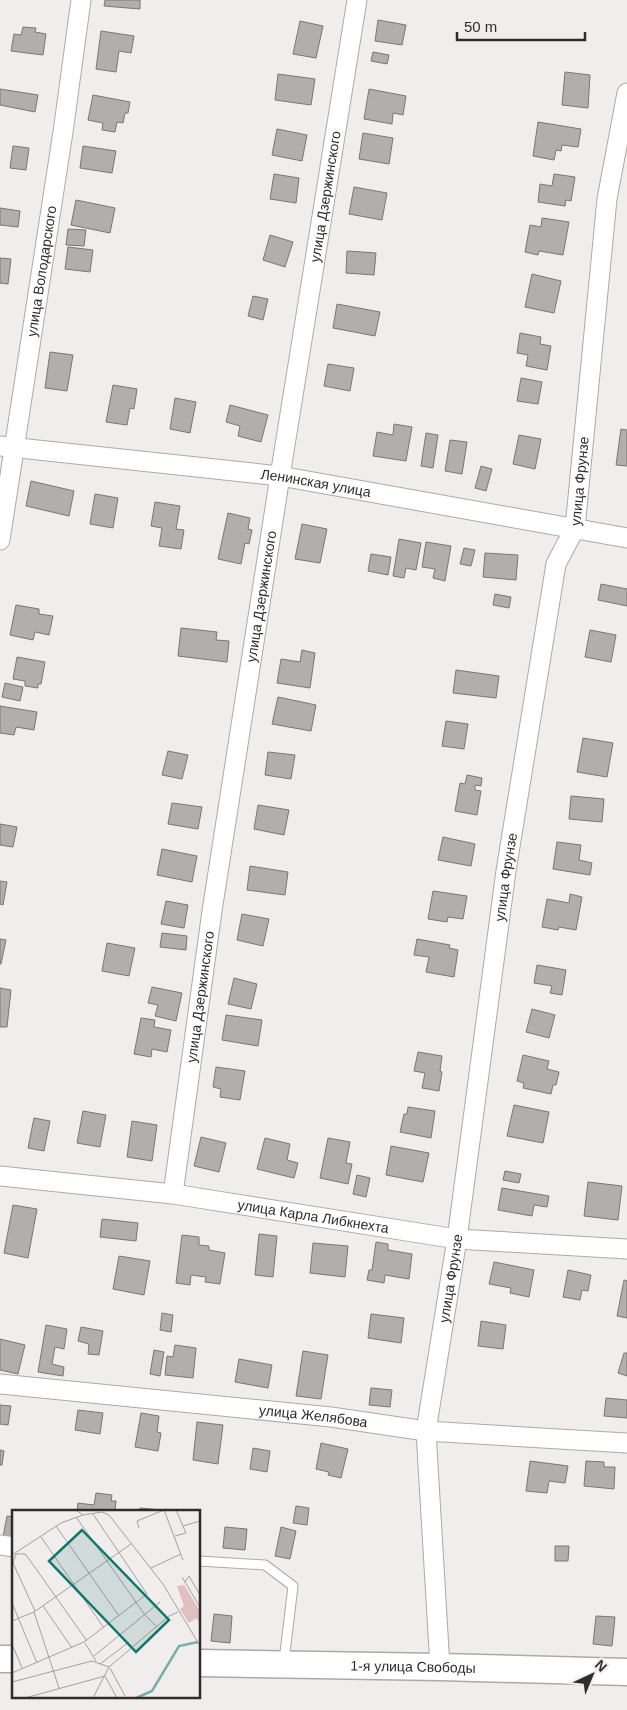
<svg xmlns="http://www.w3.org/2000/svg" width="627" height="1710" font-family="Arial,sans-serif">
<style>
.building{fill:#b3aeae;stroke:#7b7676}
.lines{fill:none;stroke-linecap:round;stroke-linejoin:round}
.lane-casing{stroke:#aea9a9;stroke-width:11}
.street-casing{stroke:#aea9a9;stroke-width:21}
.secondary-casing{stroke:#aea9a9;stroke-width:29}
.lane{stroke:#fff;stroke-width:9}
.street{stroke:#fff;stroke-width:19}
.secondary{stroke:#fff;stroke-width:26}
.labels{text-anchor:middle;stroke-width:4;stroke-linejoin:round;paint-order:stroke}
.street-label{font-size:14px;fill:#2e2c2c;stroke:#f2eded}
.inset-river{fill:none;stroke:#78aea8;stroke-width:2.5}
.inset-road{fill:none;stroke:#a4a0a0;stroke-width:1}
.view{fill:#0f766e;fill-opacity:0.15;stroke:#0f766e;stroke-width:2.5}
.inset-edge{fill:none;stroke:#2e2c2c;stroke-width:2.5}
</style>
<rect width="100%" height="100%" fill="#f2eded"/>
<g class="building">
<path d="M105,0H140V9L104,6Z"/>
<path d="M378,20L406,25L402,45L375,41Z"/>
<path d="M300,21L323,26L316,58L293,54Z"/>
<path d="M23,27L36,28L35,32L46,34L43,55L11,51L14,34L21,35Z"/>
<path d="M101,31L134,36L131,53L119,51L116,72L96,69Z"/>
<path d="M373,52L389,55L387,64L371,61Z"/>
<path d="M565,72L590,75L588,108L562,105Z"/>
<path d="M278,74L315,79L311,105L275,100Z"/>
<path d="M0,89L38,95L35,112L0,105Z"/>
<path d="M369,89L406,96L403,115L393,113L392,124L364,119Z"/>
<path d="M93,95L130,102L128,113H125L123,123L117,122L115,132L102,130L103,123L88,120Z"/>
<path d="M538,122L581,129L578,147L562,145L561,151L556,150L554,160L533,156Z"/>
<path d="M277,129L307,135L302,161L272,155Z"/>
<path d="M363,133L393,138L389,164L359,159Z"/>
<path d="M13,146L29,148L26,170L10,168Z"/>
<path d="M83,146L116,151L112,173L80,168Z"/>
<path d="M274,174L299,178L296,203L270,199Z"/>
<path d="M554,174L575,177L571,201L566,200L565,206L538,202L540,184L552,186Z"/>
<path d="M354,187L387,193L382,220L349,214Z"/>
<path d="M76,200L115,208L110,233L71,225Z"/>
<path d="M0,208L20,211L18,227L0,225Z"/>
<path d="M542,218L569,222L563,255L539,251L538,255L525,252L530,225L541,227Z"/>
<path d="M68,229L86,230L84,246L66,245Z"/>
<path d="M270,235L293,242L285,267L263,260Z"/>
<path d="M68,247L93,250L90,272L65,269Z"/>
<path d="M347,251L376,253L374,275L346,273Z"/>
<path d="M0,258L11,259L8,284L0,283Z"/>
<path d="M532,274L561,281L554,313L525,307Z"/>
<path d="M253,296L268,299L263,320L248,316Z"/>
<path d="M337,304L380,312L375,336L333,328Z"/>
<path d="M520,333L541,337L540,344L551,346L547,370L526,366L528,355L517,353Z"/>
<path d="M50,352L73,355L67,391L45,388Z"/>
<path d="M328,364L354,368L350,391L324,386Z"/>
<path d="M521,378L542,382L538,404L517,401Z"/>
<path d="M113,385L137,389L134,409L130,408L127,425L106,422Z"/>
<path d="M175,398L196,402L190,433L170,429Z"/>
<path d="M230,405L268,415L261,442L238,436L240,426L226,422Z"/>
<path d="M394,424L412,427L406,461L373,456L377,432L393,435Z"/>
<path d="M621,429L627,430V466L616,465Z"/>
<path d="M426,433L438,435L433,468L421,466Z"/>
<path d="M519,435L541,439L535,469L513,464Z"/>
<path d="M450,440L467,442L462,474L445,471Z"/>
<path d="M481,466L492,469L486,491L475,488Z"/>
<path d="M31,481L74,491L69,516L26,506Z"/>
<path d="M95,494L118,498L113,528L90,524Z"/>
<path d="M155,502L180,506L176,529L184,530L181,549L159,546L162,528L151,526Z"/>
<path d="M228,513L250,518L248,529L252,530L249,544L245,543L241,564L218,559Z"/>
<path d="M302,524L327,529L320,563L295,559Z"/>
<path d="M399,539L421,543L416,570L406,568L404,578L393,576Z"/>
<path d="M426,542L451,546L445,581L433,578L435,569L422,567Z"/>
<path d="M464,548L475,550L471,566L460,564Z"/>
<path d="M485,553L518,555L516,580L483,577Z"/>
<path d="M371,554L391,557L388,575L368,571Z"/>
<path d="M601,584L627,589V606L598,600Z"/>
<path d="M495,594L511,597L509,608L493,605Z"/>
<path d="M16,605L39,609V614L53,616L49,635L35,632L33,640L10,635Z"/>
<path d="M181,628L217,632L216,640L229,641L227,662L178,656Z"/>
<path d="M590,630L616,635L611,662L585,657Z"/>
<path d="M302,650L315,653L310,688L277,683L281,659L300,662Z"/>
<path d="M17,657L45,662L41,684H38V688L25,686V681L13,679Z"/>
<path d="M456,670L499,676L496,698L453,693Z"/>
<path d="M5,683L23,687L20,701L2,697Z"/>
<path d="M278,697L316,705L311,731L272,724Z"/>
<path d="M0,706L37,712L34,730L16,727L14,735L0,733Z"/>
<path d="M446,721L468,724L464,749L442,746Z"/>
<path d="M583,738L613,743L607,777L577,772Z"/>
<path d="M168,751L188,755L182,779L162,775Z"/>
<path d="M268,752L295,755L291,779L265,775Z"/>
<path d="M467,775L482,778L481,786L475,785V790L481,791L477,815L455,811L460,783L465,784Z"/>
<path d="M571,796L604,799L602,822L569,819Z"/>
<path d="M172,803L202,807L198,829L168,824Z"/>
<path d="M258,805L289,810L284,835L254,829Z"/>
<path d="M0,824L17,827L13,847L0,845Z"/>
<path d="M443,837L475,844L471,866L438,860Z"/>
<path d="M557,842L581,845L579,860L592,863L590,875L553,869Z"/>
<path d="M162,849L197,856L192,882L157,875Z"/>
<path d="M250,866L288,872L285,895L247,890Z"/>
<path d="M0,881L7,882L3,905L0,904Z"/>
<path d="M433,891L467,896L463,919L448,917L447,922L428,919Z"/>
<path d="M570,894L582,897L576,930L559,927L558,930L542,927L547,899L569,903Z"/>
<path d="M166,901L188,905L184,928L161,924Z"/>
<path d="M242,914L269,919L263,946L237,940Z"/>
<path d="M162,933L187,936L186,950L160,947Z"/>
<path d="M0,939L6,940L1,964H0Z"/>
<path d="M417,939L450,945L449,948L458,950L454,977L426,972L429,957L414,955Z"/>
<path d="M107,943L135,948L129,976L102,971Z"/>
<path d="M537,965L566,970L562,995L550,993L552,986L534,983Z"/>
<path d="M234,978L257,984L251,1009L228,1004Z"/>
<path d="M152,987L182,993L176,1021L155,1016L158,1005L148,1003Z"/>
<path d="M0,988L11,990L7,1027H0Z"/>
<path d="M532,1009L555,1015L549,1038L526,1032Z"/>
<path d="M226,1015L262,1020L258,1046L222,1040Z"/>
<path d="M141,1018L155,1020L154,1027L171,1030L167,1052L152,1049L151,1057L134,1054Z"/>
<path d="M418,1052L442,1056L440,1071L442,1072L439,1091L422,1088L425,1073L414,1071Z"/>
<path d="M523,1055L549,1061L547,1069L559,1072L556,1085H553L551,1094L523,1088L524,1083L517,1081Z"/>
<path d="M216,1067L245,1071L240,1100L220,1097L221,1089L213,1087Z"/>
<path d="M514,1105L549,1112L543,1143L507,1136Z"/>
<path d="M408,1107L435,1111L431,1138L400,1132L404,1114H407Z"/>
<path d="M83,1111L106,1115L100,1147L77,1143Z"/>
<path d="M34,1118L50,1121L44,1151L28,1148Z"/>
<path d="M132,1121L157,1125L152,1161L127,1157Z"/>
<path d="M201,1137L226,1143L219,1172L194,1166Z"/>
<path d="M265,1138L290,1144L287,1160L298,1163L294,1178L257,1169Z"/>
<path d="M328,1138L350,1142L346,1163L352,1164L348,1184L320,1178Z"/>
<path d="M391,1146L429,1153L423,1182L386,1175Z"/>
<path d="M505,1171L521,1174L519,1183L503,1180Z"/>
<path d="M357,1175L370,1178L366,1197L353,1194Z"/>
<path d="M588,1182L622,1186L618,1220L584,1216Z"/>
<path d="M502,1188L549,1196L547,1207L534,1205L532,1216L498,1210Z"/>
<path d="M13,1205L37,1209L28,1258L4,1253Z"/>
<path d="M102,1219L138,1223L136,1241L100,1237Z"/>
<path d="M259,1234L277,1236L273,1277L255,1275Z"/>
<path d="M182,1235L199,1237V1245L209,1246V1250L225,1253L220,1284L205,1282L206,1277L191,1275L190,1285L176,1283Z"/>
<path d="M376,1242L388,1244V1250L412,1254L409,1279L385,1275L384,1283L367,1280L369,1270H372Z"/>
<path d="M313,1243L348,1246L345,1277L310,1273Z"/>
<path d="M119,1256L150,1261L144,1295L113,1289Z"/>
<path d="M494,1262L534,1270L529,1297L510,1293L511,1288L489,1284Z"/>
<path d="M568,1270L591,1275L588,1291L582,1290L580,1300L563,1297Z"/>
<path d="M624,1280L627,1281V1318L617,1316Z"/>
<path d="M162,1313L173,1315L171,1332L160,1330Z"/>
<path d="M371,1314L404,1318L401,1343L368,1338Z"/>
<path d="M481,1321L506,1325L503,1349L478,1346Z"/>
<path d="M46,1325L67,1329L64,1349L55,1347L52,1364L64,1367L63,1376L38,1372Z"/>
<path d="M81,1327L103,1331L99,1355L88,1354L89,1344L78,1341Z"/>
<path d="M0,1339L25,1345L18,1374L0,1370Z"/>
<path d="M175,1345L196,1348L193,1378L165,1375L167,1356L173,1357Z"/>
<path d="M154,1350L164,1352L160,1376L150,1374Z"/>
<path d="M303,1351L328,1355L321,1399L296,1396Z"/>
<path d="M624,1353H627V1376L618,1373Z"/>
<path d="M239,1359L272,1365L268,1388L235,1382Z"/>
<path d="M371,1388L392,1390L390,1407L369,1405Z"/>
<path d="M606,1398L627,1400V1418L604,1416Z"/>
<path d="M0,1405L11,1406L8,1425L0,1424Z"/>
<path d="M78,1410L103,1413L100,1434L75,1430Z"/>
<path d="M141,1413L159,1416L157,1432L161,1433L158,1451L135,1447Z"/>
<path d="M197,1422L223,1425L218,1464L193,1460Z"/>
<path d="M321,1443L348,1449L341,1478L328,1475L329,1472L316,1469Z"/>
<path d="M253,1448L270,1451L267,1472L250,1469Z"/>
<path d="M0,1450L4,1451L2,1465H0Z"/>
<path d="M530,1461L568,1466L565,1483L549,1481L547,1493L526,1491Z"/>
<path d="M586,1461L604,1462V1467H615L614,1489L584,1486Z"/>
<path d="M96,1493L112,1495L111,1501H116L115,1511H77L78,1503L94,1505Z"/>
<path d="M296,1506L309,1508L307,1525L293,1523Z"/>
<path d="M140,1508L161,1510V1511H140Z"/>
<path d="M7,1516L14,1517V1539L3,1537Z"/>
<path d="M225,1527L247,1529L245,1550L223,1548Z"/>
<path d="M281,1527L296,1531L290,1559L275,1556Z"/>
<path d="M555,1546H569L568,1561H555Z"/>
<path d="M214,1614L232,1616L230,1643L211,1641Z"/>
<path d="M596,1616L615,1617L612,1646L593,1644Z"/>
</g>
<g class="lines">
<defs>
<path id="lane" d="M199,1561L265,1565L293,1586L284,1661"/>
<g id="street">
<path id="s1" d="M0,446L280,476L627,538"/>
<path id="s2" d="M0,540L63,132L81,0"/>
<path id="s3" d="M0,1176L173,1194L457,1239L627,1249"/>
<path id="s4" d="M173,1194L212,911L280,476L357,0"/>
<path id="s5" d="M0,1384L331,1417L426,1431L627,1443"/>
<path d="M0,1545L14,1547"/>
<path id="s6" d="M440,1667L426,1431L457,1239L506,871L556,564L575,528L607,199L627,93"/>
</g>
<g id="secondary">
<path d="M0,1659H14"/>
<path id="s7" d="M199,1663L440,1667L627,1672"/>
</g>
</defs>
<use href="#lane" class="lane-casing"/>
<use href="#street" class="street-casing"/>
<use href="#secondary" class="secondary-casing"/>
<use href="#lane" class="lane"/>
<use href="#street" class="street"/>
<use href="#secondary" class="secondary"/>
</g>
<g class="labels">
<g class="street-label">
<text dy="5" stroke="none"><textPath href="#s4" startOffset="1009">улица Дзержинского</textPath></text>
<text dy="5" stroke="none"><textPath href="#s2" startOffset="272">улица Володарского</textPath></text>
<text dy="5" stroke="none"><textPath href="#s6" startOffset="1201">улица Фрунзе</textPath></text>
<text dy="5" stroke="none"><textPath href="#s1" startOffset="318">Ленинская улица</textPath></text>
<text dy="5" stroke="none"><textPath href="#s4" startOffset="604">улица Дзержинского</textPath></text>
<text dy="5" stroke="none"><textPath href="#s6" startOffset="796">улица Фрунзе</textPath></text>
<text dy="5" stroke="none"><textPath href="#s4" startOffset="199">улица Дзержинского</textPath></text>
<text dy="5" stroke="none"><textPath href="#s3" startOffset="316">улица Карла Либкнехта</textPath></text>
<text dy="5" stroke="none"><textPath href="#s6" startOffset="391">улица Фрунзе</textPath></text>
<text dy="5" stroke="none"><textPath href="#s5" startOffset="315">улица Желябова</textPath></text>
<text dy="5" stroke="none"><textPath href="#s7" startOffset="214">1-я улица Свободы</textPath></text>
</g>
</g>
<g transform="translate(12 1510)">
<rect width="188" height="188" fill="#f2eded"/>
<path d="M172,75L187,99V112L184,108L177,113L168,99L172,96L165,76Z" fill="#e1bfbf"/>
<path class="inset-river" d="M124,188L140,181L167,136L186,132"/>
<path class="inset-road" d="M64,0L71,5L90,2L97,5L151,74L188,136M152,0L171,50M64,7L133,105L145,117M44,16L107,106M171,16L188,11M127,18L125,11L152,0M163,26L174,23L164,0M29,27L92,118M0,45L49,13L71,5M139,58L169,44M170,67L188,97M173,72L177,66L188,85M0,93L25,153M31,96L60,138M23,101L1,53L4,44H13L17,49L75,131M22,102L47,178M0,111L22,102L119,34M73,133L84,151M0,134L10,158M82,146L148,92M88,154L117,132M97,157L157,106L166,102M98,158L113,186M0,163L72,132L135,84L81,4M0,172L80,151L97,157M13,188L93,166L105,188M81,188L97,157"/>
<path class="view" d="M70,20L157,110L124,142L37,51Z"/>
<rect width="188" height="188" class="inset-edge"/>
</g>
<g transform="translate(592 1675) rotate(44)" stroke="#f2eded" stroke-width="4" paint-order="stroke">
<path d="M0-4L9 19L0 12L-9 19Z" fill="#2e2c2c"/>
<text y="-8" font-size="14" font-weight="bold" text-anchor="middle" fill="#2e2c2c">N</text>
</g>
<path d="M457 32v8h128v-8" fill="none" stroke="#2e2c2c" stroke-width="2.5"/>
<text x="464" y="32" font-size="15" fill="#2e2c2c" stroke="#f2eded" stroke-width="4" paint-order="stroke">50 m</text>
</svg>
